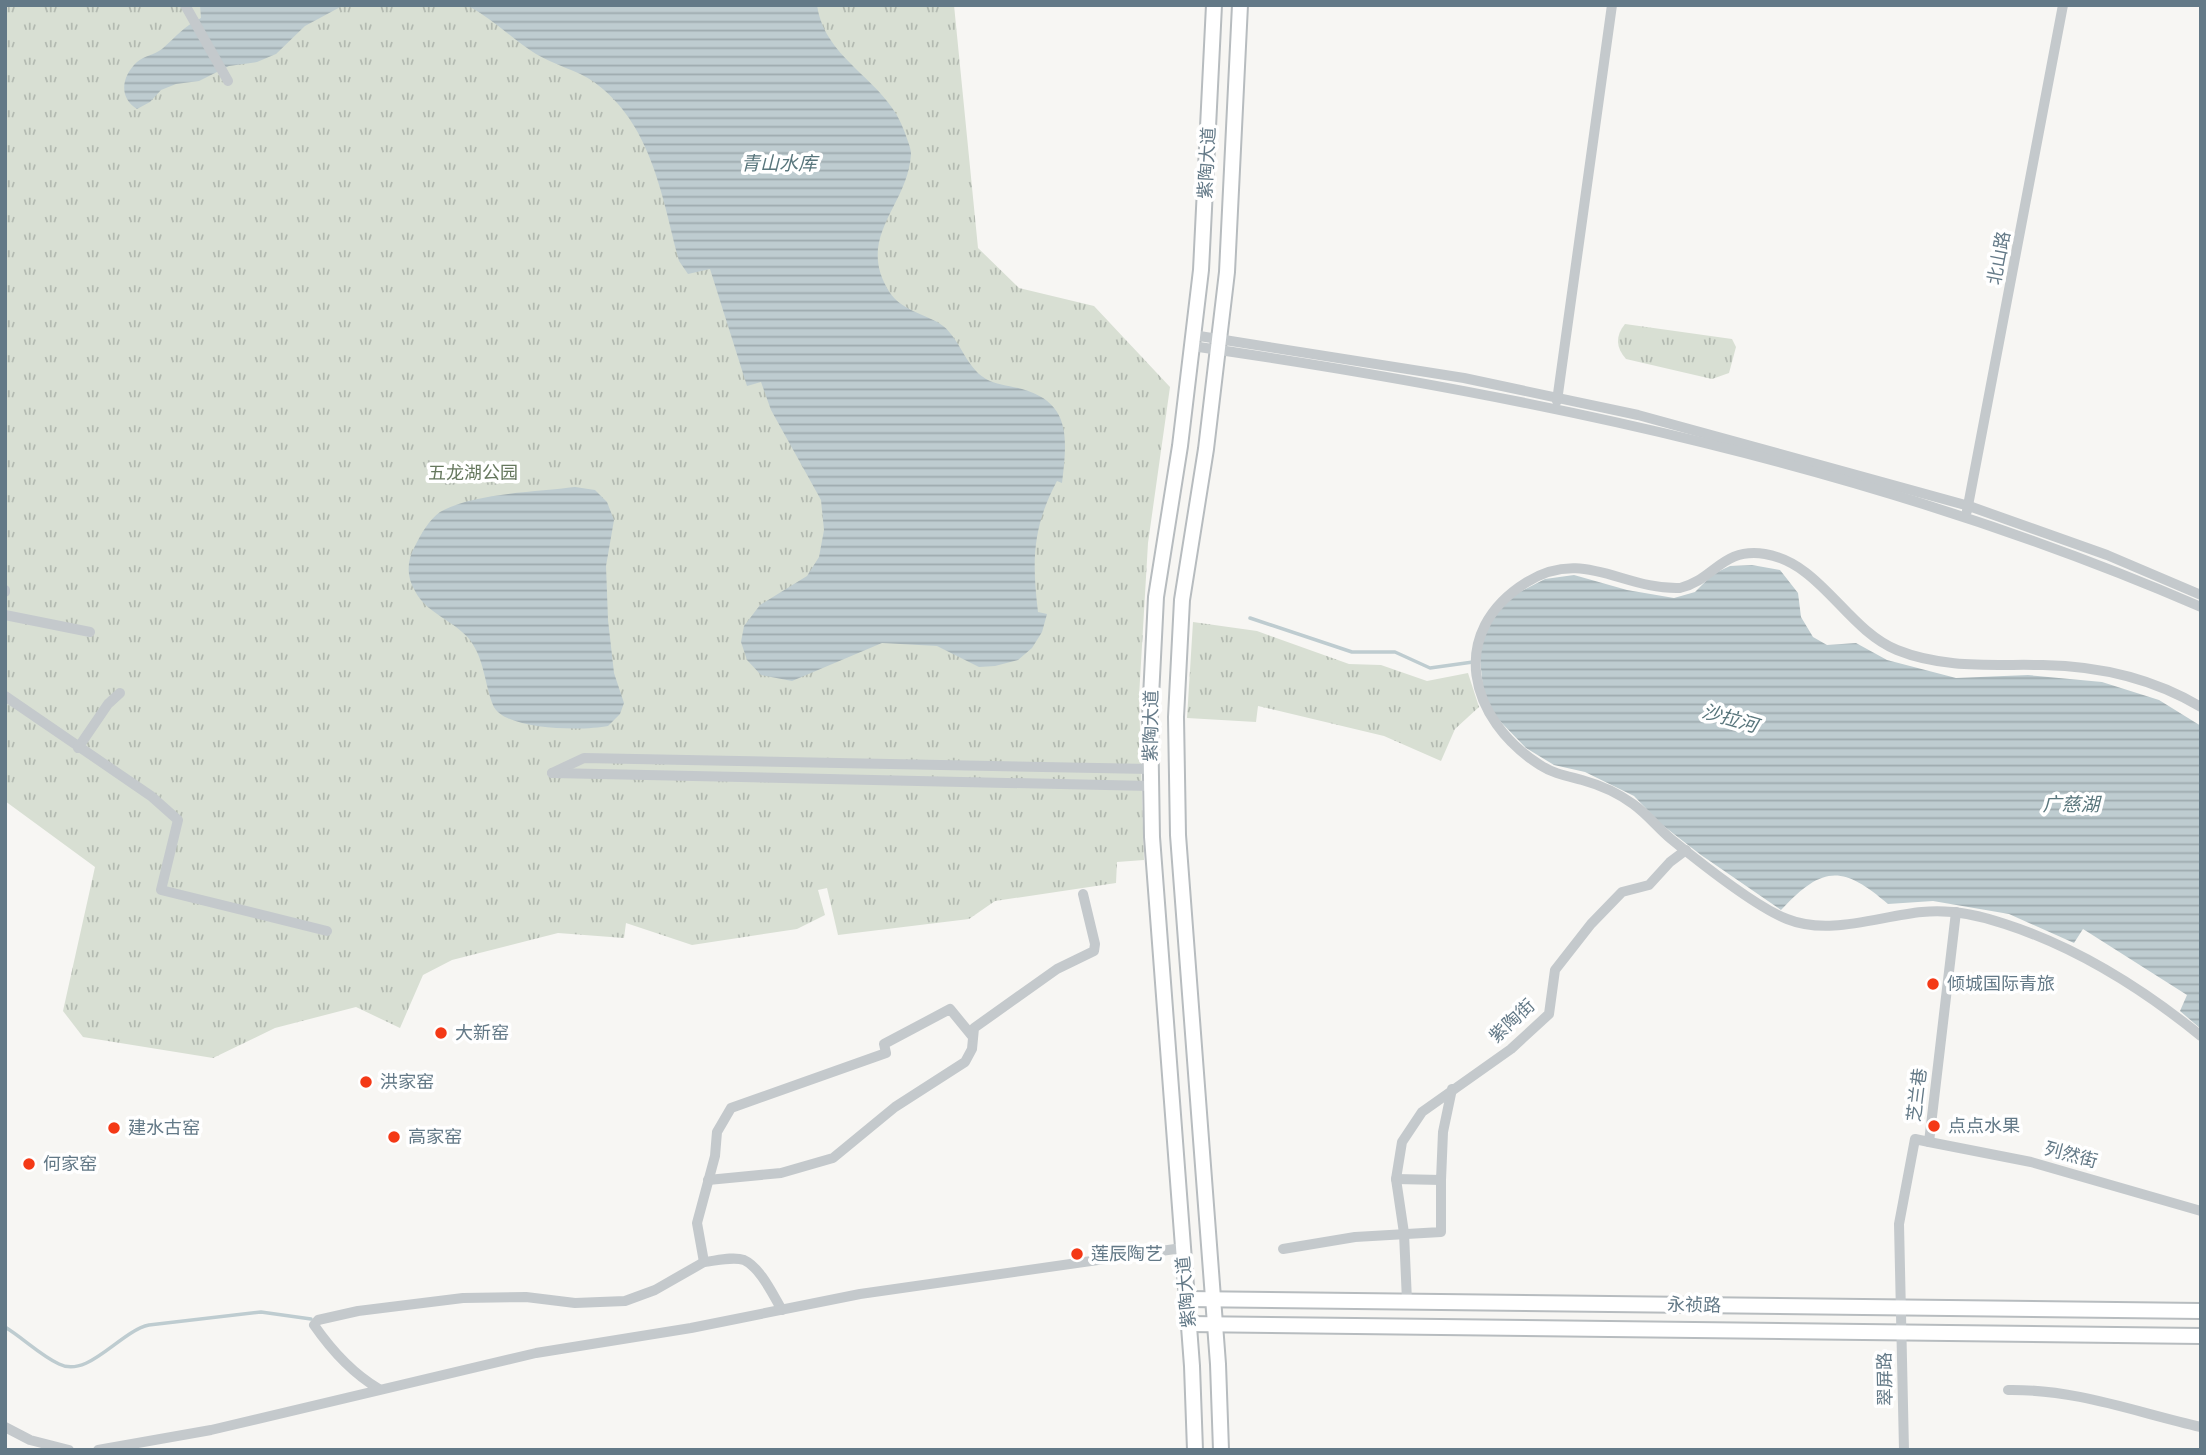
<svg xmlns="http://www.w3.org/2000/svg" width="2206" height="1455" font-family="'Asap Condensed','Noto Sans SC',sans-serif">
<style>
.grass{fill:url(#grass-tufts)}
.water{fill:url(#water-rules)}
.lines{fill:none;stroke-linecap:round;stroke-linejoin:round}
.stream{stroke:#beccd0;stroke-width:3.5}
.major-casing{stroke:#b7bcbf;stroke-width:18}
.minor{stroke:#c4c9cc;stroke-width:10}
.major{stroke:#fff;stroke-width:14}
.poi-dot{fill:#f43916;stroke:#fff;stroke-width:2.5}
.labels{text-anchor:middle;stroke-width:7;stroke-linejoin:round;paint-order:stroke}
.street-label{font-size:18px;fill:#637987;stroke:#fff}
.park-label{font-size:18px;fill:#66785e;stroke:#fff}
.poi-label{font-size:18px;fill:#637987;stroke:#fff;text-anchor:start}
.water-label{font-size:19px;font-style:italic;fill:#59767c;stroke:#fff}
</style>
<defs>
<pattern id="grass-tufts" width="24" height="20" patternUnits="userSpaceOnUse" patternTransform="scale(1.75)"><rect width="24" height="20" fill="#d8dfd3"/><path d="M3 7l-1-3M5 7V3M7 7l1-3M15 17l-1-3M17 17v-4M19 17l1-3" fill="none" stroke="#b3bab1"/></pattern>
<pattern id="water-rules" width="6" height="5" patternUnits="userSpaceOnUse" patternTransform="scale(1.75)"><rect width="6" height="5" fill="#beccd0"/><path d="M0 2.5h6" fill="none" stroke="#9eaaae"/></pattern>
</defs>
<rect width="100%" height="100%" fill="#f7f6f3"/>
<g class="grass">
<path d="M5,5H954L978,248L1019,288L1094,306L1170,387L1148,543L1139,697L1144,860L1117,862L1116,883L995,901L969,919L838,935L827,888L818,890L825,915L797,929L692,945L626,923L624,938L558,933L452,960L423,975L400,1028L356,1007L275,1028L213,1058L83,1037L63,1011L95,867L5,801Z"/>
<path d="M1625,324L1732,339L1736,347L1729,373L1712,379L1626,359C1616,348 1615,336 1625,324Z"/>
<path d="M1193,622L1257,631L1349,664L1381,665L1427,681L1468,673L1479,707L1455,729L1441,761L1384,736L1258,706L1256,722L1187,718Z"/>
</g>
<g class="water">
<path d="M200,5H344L305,26L276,54L257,62L229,66L199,81L176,84L161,90L150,102L137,109C118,97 122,76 137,62C144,56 154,55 162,49C177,36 183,27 201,18Z"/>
<path d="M466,5H817C825,62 888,80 905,133C907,139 911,148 911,154C908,207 854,237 890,293C901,309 923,314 939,323C960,336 964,366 986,379C996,385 1011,386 1022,389C1072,403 1067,440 1062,483L1057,481C1032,528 1032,561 1038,612L1047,614L1042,632L1032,648L1018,660L995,666L979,667L937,646L882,643L792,681L761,675L747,660L741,642L744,626L760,605L807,576L819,557L824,530L821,500L771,410L761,382L747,386L710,269L688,274L679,261C662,197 652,124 594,82C577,70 554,65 536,54C512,39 491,17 466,5Z"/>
<path d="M575,487L595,490L607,502L614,520L606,566L608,620L614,673L624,703L620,714L608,726C584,731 503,731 493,705C484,682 485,661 470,640C455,621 427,614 415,591C406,576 407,560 415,546C421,534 429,520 440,512C473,493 537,492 575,487Z"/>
<path d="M1752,565L1780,570L1798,593L1801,617L1813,637L1827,645L1856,643L1887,660L1956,678L2028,675L2102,682L2159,700L2201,726V1029L2180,1011L2187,995L2083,929L2074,943L2009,914L1933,901L1888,904C1842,864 1822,866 1781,910L1701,855L1661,824L1634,796L1585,772L1554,765L1526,748L1496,717L1484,698L1479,649L1487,625L1512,596L1545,579L1574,575L1627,590L1674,598L1695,592L1713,574L1730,566Z"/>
</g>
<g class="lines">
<g class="stream">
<path d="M1250,618L1352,652H1395L1430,668L1473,662"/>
<path d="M5,1327C23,1338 40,1355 59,1364C88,1379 120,1331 149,1325L261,1312L311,1319"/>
</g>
<defs>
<g id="major">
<path d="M1186,1299L2201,1311"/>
<path d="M1188,1324L2201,1336"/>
<path d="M1195,1450L1192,1366L1152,837L1150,717L1156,597L1180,446L1201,270L1214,5"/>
<path d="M1221,1450L1218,1364L1178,835L1176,717L1182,600L1206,449L1227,272L1240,5"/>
</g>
</defs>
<use href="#major" class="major-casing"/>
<g class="minor">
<path d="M185,5L228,81"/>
<path d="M1193,335L1464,378L1638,415L1969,506L2107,555L2201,595"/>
<path d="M1192,346C1537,396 1880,468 2201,607"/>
<path d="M1557,401L1612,5"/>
<path d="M1967,511L2063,5"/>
<path d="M5,590V592"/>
<path d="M5,615L90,632"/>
<path d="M5,696L151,796L178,820L161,890L327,931"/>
<path d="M2201,707C2154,679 2098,666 2043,665C1993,664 1944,669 1897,650C1846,629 1821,563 1765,554C1722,547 1714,580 1680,588C1623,590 1583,547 1527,582C1446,632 1469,720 1540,765C1554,774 1567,776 1582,780C1600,785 1618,793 1633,804C1647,814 1658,828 1671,839C1698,861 1756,907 1787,919C1829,936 1879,916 1922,912C1949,909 1979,915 2005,924C2076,947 2143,989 2201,1036"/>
<path d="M78,748L108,704L120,693"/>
<path d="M552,773L584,758L1150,769"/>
<path d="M552,773L1150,786"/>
<path d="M1929,1142L2031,1162L2201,1211"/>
<path d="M1396,1179L1441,1180L1443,1132L1452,1089"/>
<path d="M708,1180L781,1173L833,1158L895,1107L965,1062L972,1049L974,1028L1057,969L1094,951L1095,944L1083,894"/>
<path d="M1283,1249L1355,1237L1441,1232V1180"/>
<path d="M1407,1301L1404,1233L1396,1179L1402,1142L1422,1112L1511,1049L1549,1014L1555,970L1591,924L1622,892L1649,885L1670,862L1686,850"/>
<path d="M782,1310C773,1295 760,1267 744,1260C733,1256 715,1261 704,1262L697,1223L715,1156L717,1132L731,1108L886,1053L884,1044L950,1009L973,1037"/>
<path d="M379,1389C352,1373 332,1351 314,1325L318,1320L358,1311L463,1298L526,1297L575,1303L625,1301L655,1290L704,1262"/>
<path d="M2008,1390C2077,1389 2135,1412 2201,1427"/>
<path d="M5,1427L30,1440L69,1450"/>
<path d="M98,1450L211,1430L536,1353L691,1328L860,1294L1182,1248"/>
<path d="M1904,1450L1899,1224L1915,1139L1929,1142L1956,912"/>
</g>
<use href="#major" class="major"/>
</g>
<g class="poi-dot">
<circle cx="1933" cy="984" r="7"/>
<circle cx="441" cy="1033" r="7"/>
<circle cx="366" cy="1082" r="7"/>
<circle cx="1934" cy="1126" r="7"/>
<circle cx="114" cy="1128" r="7"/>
<circle cx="394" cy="1137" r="7"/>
<circle cx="29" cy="1164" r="7"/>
<circle cx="1077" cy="1254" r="7"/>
</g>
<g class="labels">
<g class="street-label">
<text transform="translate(1207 163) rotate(-87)" y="6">紫陶大道</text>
<text transform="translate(1999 258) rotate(-79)" y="6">北山路</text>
<text transform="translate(1151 726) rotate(-89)" y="6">紫陶大道</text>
<text transform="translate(1512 1021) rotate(-43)" y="6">紫陶街</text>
<text transform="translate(1917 1095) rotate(-83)" y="6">芝兰巷</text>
<text transform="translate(2071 1155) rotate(15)" y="6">列然街</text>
<text transform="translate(1186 1292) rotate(-95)" y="6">紫陶大道</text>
<text transform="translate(1694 1305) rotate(1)" y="6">永祯路</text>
<text transform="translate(1885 1379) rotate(-91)" y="6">翠屏路</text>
</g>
<g class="park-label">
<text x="473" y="479">五龙湖公园</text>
</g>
<g class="poi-label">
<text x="1947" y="990">倾城国际青旅</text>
<text x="455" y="1039">大新窑</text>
<text x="380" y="1088">洪家窑</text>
<text x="1948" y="1132">点点水果</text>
<text x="128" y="1134">建水古窑</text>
<text x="408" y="1143">高家窑</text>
<text x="43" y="1170">何家窑</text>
<text x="1091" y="1260">莲辰陶艺</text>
</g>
<g class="water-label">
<text x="779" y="170">青山水库</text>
<text transform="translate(1730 718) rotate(16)" y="7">沙拉河</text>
<text x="2071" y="811">广慈湖</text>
</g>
</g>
<rect width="2206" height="1455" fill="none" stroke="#637987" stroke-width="14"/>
</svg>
